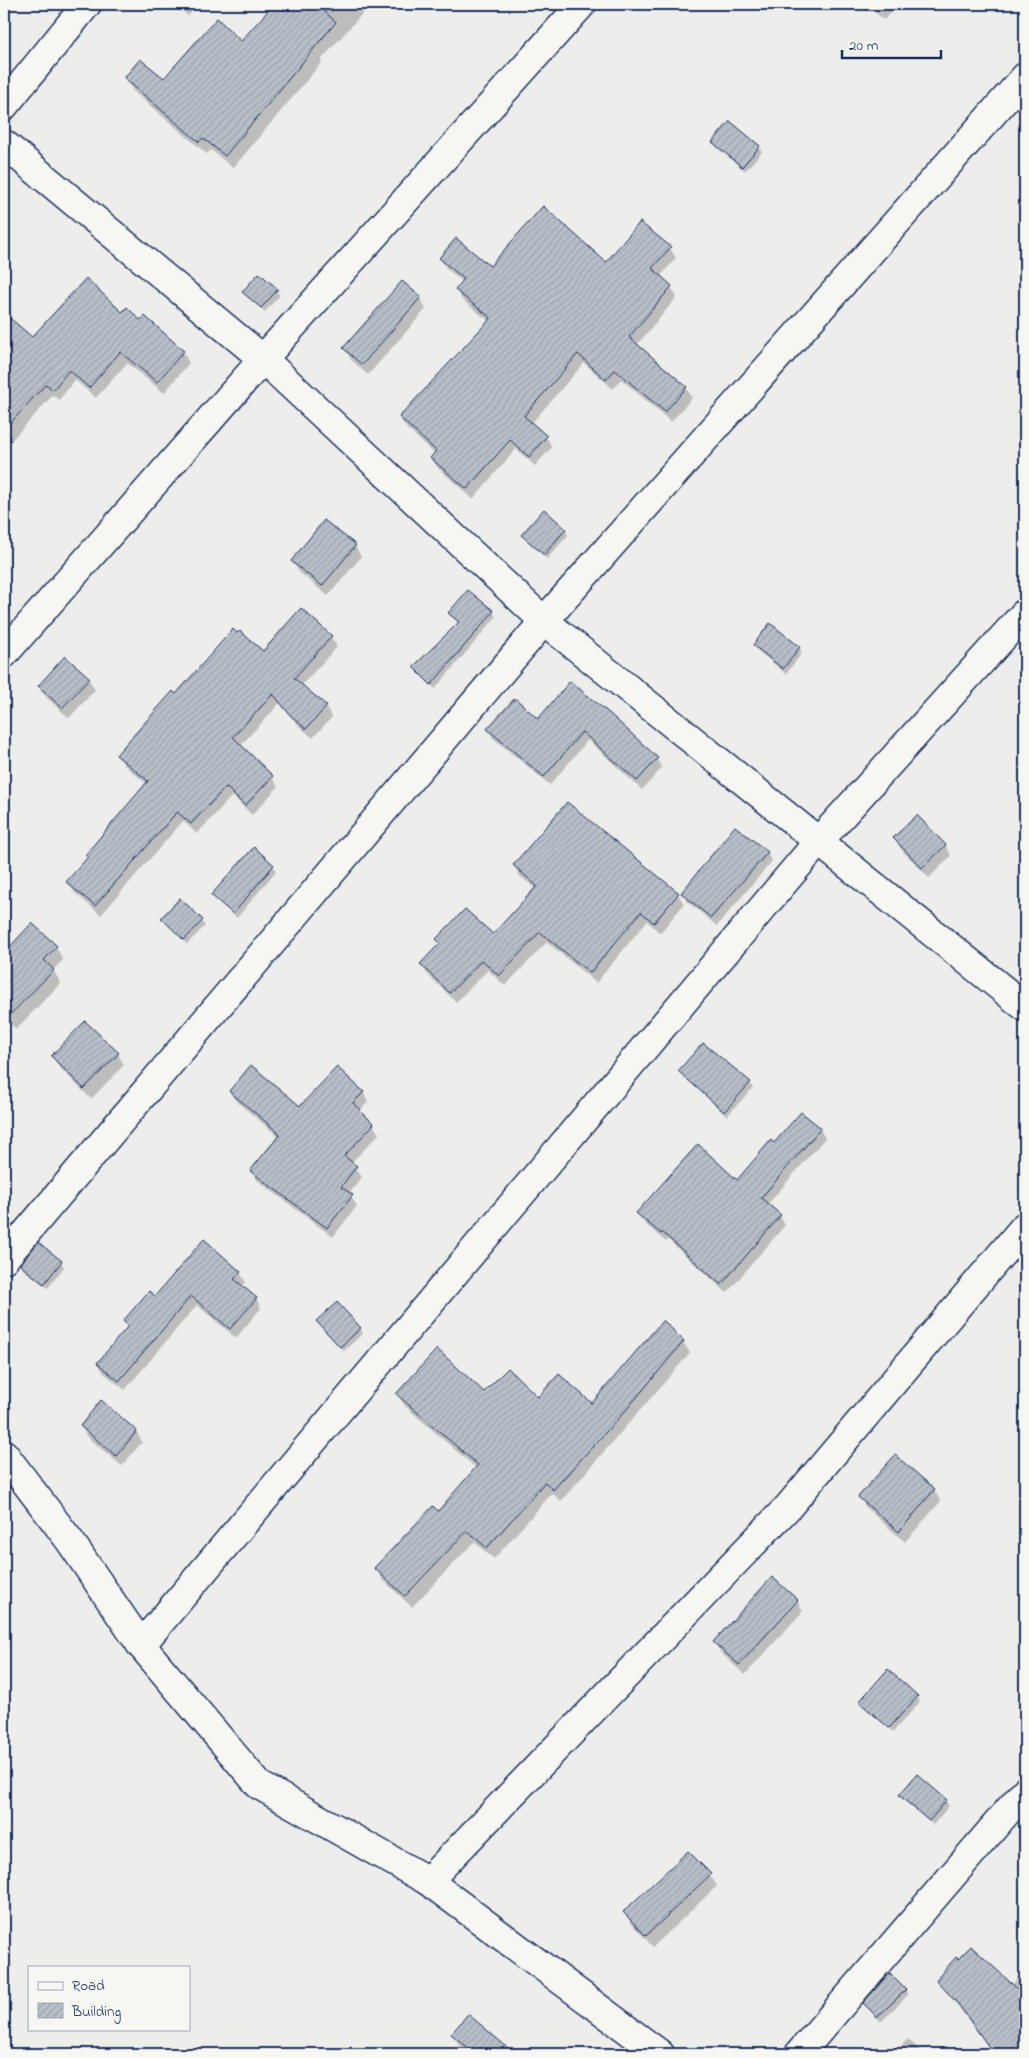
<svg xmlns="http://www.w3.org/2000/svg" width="1029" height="2058" font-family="'Indie Flower',sans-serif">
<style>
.shadow{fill:#0003}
.building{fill:url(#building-hatch);stroke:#1b2f5e}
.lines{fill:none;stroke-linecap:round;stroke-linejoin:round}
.street-casing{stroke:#1b2f5e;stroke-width:31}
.street{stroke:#f6f6f2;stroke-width:28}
</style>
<defs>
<pattern id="building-hatch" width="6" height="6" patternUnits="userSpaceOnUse" patternTransform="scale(1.25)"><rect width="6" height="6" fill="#b9bfc8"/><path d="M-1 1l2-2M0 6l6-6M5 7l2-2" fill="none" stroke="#9ea4ae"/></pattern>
</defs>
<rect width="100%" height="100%" fill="#edeeec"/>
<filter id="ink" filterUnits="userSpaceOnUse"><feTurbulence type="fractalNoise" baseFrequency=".02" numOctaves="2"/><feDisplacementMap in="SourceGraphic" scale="10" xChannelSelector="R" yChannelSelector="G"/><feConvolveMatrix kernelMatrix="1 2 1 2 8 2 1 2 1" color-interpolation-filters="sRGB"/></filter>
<g filter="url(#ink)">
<g class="shadow">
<path d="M175,4H199L188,16Z"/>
<path d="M275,4H371L321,60L322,62L233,168L211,150L207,154L133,91L126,78L164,80L241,42Z"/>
<path d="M380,4H392L387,10Z"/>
<path d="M866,4H898L884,20Z"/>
<path d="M730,123L759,147L762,152L745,171L717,147L714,142Z"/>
<path d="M670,248L676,258L660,277L671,287L677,297L637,345L686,387L692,398L671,422L621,379L613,389L584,363L531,424L546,437L552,447L535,466L516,449L473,499L438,468L432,458L435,454L406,428L400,418L489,321L462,300L457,290L463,282L446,268L440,258L490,268L606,263Z"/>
<path d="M259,275L280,295L265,312L244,292Z"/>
<path d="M420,298L426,309L368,375L351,360L345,348Z"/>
<path d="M4,314L32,337L122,314L140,322L183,352L189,363L164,393L127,363L96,398L75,380L59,400L53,395L10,442L4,436Z"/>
<path d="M565,530L568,535L547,559L522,535Z"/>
<path d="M355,546L361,557L328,596L299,572L292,561Z"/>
<path d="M493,612L496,617L435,689L415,667L459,624L450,614Z"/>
<path d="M331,637L337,647L301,686L326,707L332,717L313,738L299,726L280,703L240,746L272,777L278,787L252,815L232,796L197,834L183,821L101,915L74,892L68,882L147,784L124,765L118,755L176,696L263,652Z"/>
<path d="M754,645L799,648L802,653L786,674L757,650Z"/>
<path d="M89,679L95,690L69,718L46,697L40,686Z"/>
<path d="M570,682L657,759L662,768L642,790L588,740L550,785L493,738L488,729L538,721Z"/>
<path d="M1025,715V731L1019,722Z"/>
<path d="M895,838L945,845L951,856L929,878L901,849Z"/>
<path d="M767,853L772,861L717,926L688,902L682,893Z"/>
<path d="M273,866L276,871L237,918L213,896Z"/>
<path d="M514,866L678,894L684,904L660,933L647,921L596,983L547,942L505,986L488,970L456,1002L428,975L422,965L441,945L438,940L493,936L536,889L520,876Z"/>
<path d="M162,918L202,921L205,926L187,944Z"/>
<path d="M32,925L56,947L63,960L53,970L61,983L16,1029L4,1018V954Z"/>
<path d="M118,1054L124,1065L91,1099L59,1067L52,1056Z"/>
<path d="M680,1072L750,1083L753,1088L727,1116Z"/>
<path d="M231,1091L300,1108L363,1092L368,1102L360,1111L373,1125L379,1134L351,1163L362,1177L349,1194L357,1206L333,1237L257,1180L252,1171L279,1137L236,1101Z"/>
<path d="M820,1129L825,1138L767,1205L780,1216L785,1225L727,1293L668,1240L666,1242L643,1222L638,1213L737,1182L774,1145Z"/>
<path d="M39,1244L61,1262L64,1267L48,1288L24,1270L21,1265Z"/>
<path d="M240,1273L246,1282L242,1287L256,1298L261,1308L236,1338L197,1305L125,1390L104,1373L98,1364L128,1328L124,1321L155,1297Z"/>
<path d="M317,1322L360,1328L363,1333L344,1351Z"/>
<path d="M683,1342L690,1353L561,1501L552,1493L494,1559L474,1542L412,1607L383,1580L376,1568L438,1513L477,1469L405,1406L398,1394H485L593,1405Z"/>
<path d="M81,1426L136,1431L142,1442L122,1466L87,1437Z"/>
<path d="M895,1456L934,1490L941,1501L905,1542L866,1508L860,1497Z"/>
<path d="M797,1600L803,1611L745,1675L721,1653L714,1642Z"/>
<path d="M917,1696L920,1702L893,1732L860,1702Z"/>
<path d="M900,1795L946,1801L949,1806L933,1825L903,1800Z"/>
<path d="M688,1852L710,1875L717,1886L653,1947L631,1923L624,1912Z"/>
<path d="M1025,1969V2054H982L989,2047L938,1980L1012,1985Z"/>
<path d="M905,1990L908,1995L881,2022L865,2003Z"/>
<path d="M468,2016L513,2054H470L459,2045L453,2034Z"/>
<path d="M908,2039L924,2054H893Z"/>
</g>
<g class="building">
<path d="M274,4H316L336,22L225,156L203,138L199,142L124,78L140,59L164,78L217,18L241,41Z"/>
<path d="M730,121L760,146L742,167L712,142Z"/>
<path d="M543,206L606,262L640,222L671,247L652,268L672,286L629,337L687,387L665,412L615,370L606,380L578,354L524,416L547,436L529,457L510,440L467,489L430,458L436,451L399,417L491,318L455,290L464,279L439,258L456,238L490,266Z"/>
<path d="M259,273L278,289L261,308L242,292Z"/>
<path d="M86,278L122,312L127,307L140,320L145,316L184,351L157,382L120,352L89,388L69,370L53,390L46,384L4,430V313L32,337Z"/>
<path d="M402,281L421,297L362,365L343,348Z"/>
<path d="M544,509L566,529L544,555L521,535Z"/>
<path d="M324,520L356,545L322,586L291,561Z"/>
<path d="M468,590L494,611L431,685L413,667L459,622L448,613Z"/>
<path d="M301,608L332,636L294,678L327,706L306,729L291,716L273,694L233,737L273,776L245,806L226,787L191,824L177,812L95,906L66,882L88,857L85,855L148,781L116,755L173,691L176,694L233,629L237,633L240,631L263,651Z"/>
<path d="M770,623L800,647L783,669L753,645Z"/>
<path d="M65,656L90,678L62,708L38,686Z"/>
<path d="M570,681L610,714L658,758L637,781L582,732L544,777L487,729L515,698L538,719Z"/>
<path d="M567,802L679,893L654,923L641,912L590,973L540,932L499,976L482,960L450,993L420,964L440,943L436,939L465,909L493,934L537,886L513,865Z"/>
<path d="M917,815L946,845L922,868L893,838Z"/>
<path d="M735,826L768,852L711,918L681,893Z"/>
<path d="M254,847L274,865L233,914L211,895Z"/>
<path d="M180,898L203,920L184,940L161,918Z"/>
<path d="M32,923L57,946L44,960L54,970L4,1021V953Z"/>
<path d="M85,1021L119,1053L84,1089L51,1056Z"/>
<path d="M703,1043L751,1082L724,1112L678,1071Z"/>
<path d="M251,1065L300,1106L337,1067L364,1092L353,1103L374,1124L344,1156L357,1166L341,1187L353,1195L327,1228L250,1171L280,1134L229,1091Z"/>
<path d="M801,1112L821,1128L761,1198L781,1215L721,1285L662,1232L661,1234L636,1213L698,1144L737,1180L771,1140L774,1143Z"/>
<path d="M204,1239L241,1272L234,1279L257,1298L230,1329L191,1296L119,1381L97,1363L128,1326L123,1321L149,1291L155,1296Z"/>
<path d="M38,1242L62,1261L44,1284L20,1265Z"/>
<path d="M337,1302L361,1328L340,1347L316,1321Z"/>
<path d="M663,1320L684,1341L627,1409L553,1490L545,1482L487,1548L467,1531L405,1596L374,1568L433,1506L438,1511L478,1465L396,1394L437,1349L484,1392L508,1368L538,1397L559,1374L592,1403Z"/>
<path d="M101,1400L137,1431L116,1456L80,1426Z"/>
<path d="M895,1455L935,1489L899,1532L858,1497Z"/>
<path d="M772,1577L798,1600L739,1665L713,1642Z"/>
<path d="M888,1669L918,1696L889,1728L859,1702Z"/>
<path d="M917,1774L947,1800L929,1821L899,1795Z"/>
<path d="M688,1851L711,1874L646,1936L623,1912Z"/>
<path d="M971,1946L1025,1996V2054H994L958,2004L936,1980L956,1957L958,1959Z"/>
<path d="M889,1973L906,1990L877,2017L863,2003Z"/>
<path d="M468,2014L515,2054H476L451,2034Z"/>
</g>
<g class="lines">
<defs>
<g id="street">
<path d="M4,106L87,4"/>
<path d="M4,144L263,359L544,621L1025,1007"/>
<path d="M4,654L263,359L582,4"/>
<path d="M4,1259L544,621L1025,77"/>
<path d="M4,1454L70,1541L141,1645L259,1785L428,1881L660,2054"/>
<path d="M141,1645L818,842L1025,613"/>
<path d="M428,1881L789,1506L1025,1226"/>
<path d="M799,2054L1025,1791"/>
</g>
</defs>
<use href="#street" class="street-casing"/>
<use href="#street" class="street"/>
</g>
</g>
<rect width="1029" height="2058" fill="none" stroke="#f6f6f2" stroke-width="20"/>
<rect x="10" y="10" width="1009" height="2038" fill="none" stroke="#1b2f5e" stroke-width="2" filter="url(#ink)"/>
<rect x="28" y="1966" width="162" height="65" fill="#f6f6f2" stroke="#9ea6b7"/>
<rect x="38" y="1982" width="25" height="8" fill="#f6f6f2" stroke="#9ea6b7"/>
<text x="72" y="1990" font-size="15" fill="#1b2f5e">Road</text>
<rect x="38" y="2003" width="25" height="15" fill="url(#building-hatch)" stroke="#9ea6b7"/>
<text x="72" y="2016" font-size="15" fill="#1b2f5e">Building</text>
<path d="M842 50v8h99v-8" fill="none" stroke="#1b2f5e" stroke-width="2.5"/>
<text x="849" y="50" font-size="15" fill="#1b2f5e" stroke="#f6f6f2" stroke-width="4" paint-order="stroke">20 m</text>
</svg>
